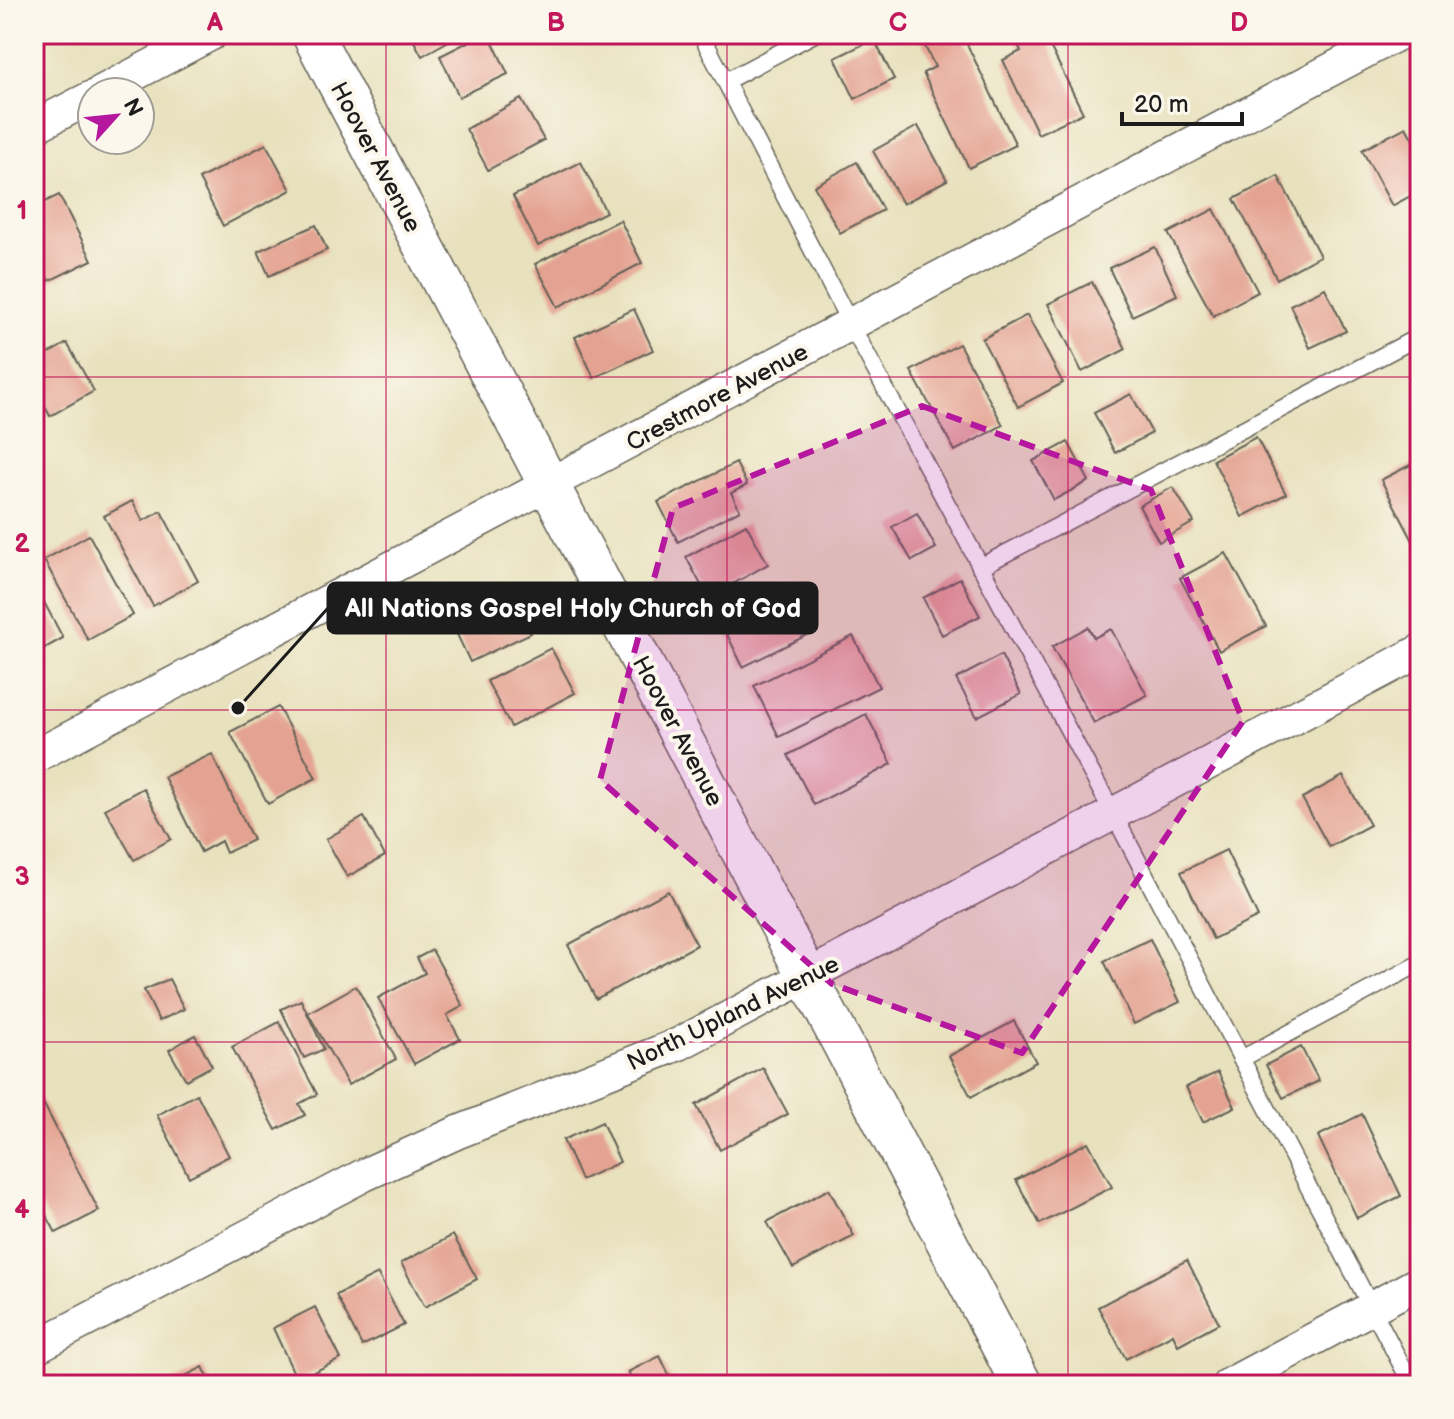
<svg xmlns="http://www.w3.org/2000/svg" width="1454" height="1419" font-family="'Balsamiq Sans',sans-serif">
<style>
.building{fill:#e4a392}
.lines{fill:none;stroke-linecap:round;stroke-linejoin:round}
.service-casing{stroke:#636155;stroke-width:19}
.minor-casing{stroke:#636155;stroke-width:35}
.tertiary-casing{stroke:#636155;stroke-width:43}
.service{stroke:#fff;stroke-width:16}
.minor{stroke:#fff;stroke-width:32}
.tertiary{stroke:#fff;stroke-width:40}
.marked{fill:#b5179e;fill-opacity:0.2;stroke:#b5179e;stroke-width:6;stroke-dasharray:16 10;stroke-linejoin:round}
.grid{fill:none;stroke:#c2185b;stroke-width:2;stroke-opacity:0.55}
.labels{text-anchor:middle;stroke-width:8;stroke-linejoin:round;paint-order:stroke}
.street-label{font-size:24px;fill:#1c1c1c;stroke:#fbf7ec}
.leader{fill:none;stroke:#1c1c1c;stroke-width:3}
.callout-dot{fill:#1c1c1c;stroke:#fbf7ec;stroke-width:3}
.callout{fill:#1c1c1c;stroke:#1c1c1c;stroke-width:3}
.callout-label{font-size:26px;text-anchor:middle;font-weight:bold;fill:#fff}
.neatline{fill:none;stroke:#c2185b;stroke-width:3}
.grid-label{font-size:26px;text-anchor:middle;font-weight:bold;fill:#c2185b}
</style>
<rect width="100%" height="100%" fill="#fbf7ec"/>
<filter id="ink" filterUnits="userSpaceOnUse"><feTurbulence type="fractalNoise" baseFrequency=".0125" numOctaves="2"/><feDisplacementMap in="SourceGraphic" scale="16" xChannelSelector="R" yChannelSelector="G"/><feConvolveMatrix kernelMatrix="1 2 1 2 8 2 1 2 1" color-interpolation-filters="sRGB"/></filter>
<filter id="wash" filterUnits="userSpaceOnUse"><feTurbulence type="fractalNoise" baseFrequency=".006" numOctaves="4" result="noise"/><feDisplacementMap in="SourceGraphic" scale="32" xChannelSelector="R" yChannelSelector="G"/><feGaussianBlur stdDeviation="1.8" result="paint"/><feColorMatrix in="noise" values="0 0 0 0 0 0 0 0 0 0 0 0 0 0 0 0 0 1.4 0 .05"/><feComposite in="paint" operator="in"/></filter>
<g filter="url(#wash)">
<rect width="100%" height="100%" fill="#e8e1be"/>
<g id="blocks">
<g class="building">
<path d="M410,34H461L422,56Z"/>
<path d="M484,34H489L508,74L459,97L440,56Z"/>
<path d="M919,34H962L1016,145L969,168L923,73L935,67Z"/>
<path d="M1018,34H1044L1083,113L1038,134L1003,60L1021,51L1014,36Z"/>
<path d="M874,39L894,79L855,99L835,58Z"/>
<path d="M521,99L544,140L488,170L466,129Z"/>
<path d="M918,126L947,180L903,204L873,151Z"/>
<path d="M1406,127L1420,153V191L1392,206L1362,150Z"/>
<path d="M266,144L291,190L223,226L199,179Z"/>
<path d="M581,162L606,212L538,246L513,196Z"/>
<path d="M857,162L883,210L840,233L814,186Z"/>
<path d="M1278,176L1320,256L1277,279L1234,199Z"/>
<path d="M59,195L92,260L49,281L34,251V207Z"/>
<path d="M1214,209L1258,292L1213,316L1168,233Z"/>
<path d="M620,220L642,263L558,307L535,264Z"/>
<path d="M316,225L327,250L269,276L258,251Z"/>
<path d="M1155,247L1177,295L1132,316L1109,268Z"/>
<path d="M1092,282L1126,349L1082,372L1048,304Z"/>
<path d="M1325,288L1346,331L1310,348L1290,305Z"/>
<path d="M634,309L653,350L594,378L575,337Z"/>
<path d="M1027,315L1063,383L1018,407L982,339Z"/>
<path d="M67,343L94,391L50,416L34,386V362Z"/>
<path d="M959,344L1003,425L955,451L911,371Z"/>
<path d="M1131,394L1152,433L1115,453L1094,413Z"/>
<path d="M1256,437L1286,494L1242,517L1213,460Z"/>
<path d="M1068,442L1089,481L1054,500L1033,461Z"/>
<path d="M1420,460V554L1381,480Z"/>
<path d="M736,463L747,485L731,493L740,510L678,542L658,502Z"/>
<path d="M1173,487L1194,522L1159,542L1139,506Z"/>
<path d="M132,501L143,521L161,511L198,581L153,606L104,516Z"/>
<path d="M917,513L936,548L912,561L892,527Z"/>
<path d="M746,524L768,564L708,598L686,557Z"/>
<path d="M89,535L133,615L88,640L44,560Z"/>
<path d="M1226,553L1266,626L1219,651L1180,578Z"/>
<path d="M960,578L980,616L942,635L923,598Z"/>
<path d="M508,586L531,633L470,662L448,615Z"/>
<path d="M36,587L63,638L34,654V589Z"/>
<path d="M779,594L789,616L800,610L811,633L743,667L721,622Z"/>
<path d="M1088,627L1094,638L1111,629L1147,695L1094,723L1052,647Z"/>
<path d="M853,636L879,687L779,737L754,686Z"/>
<path d="M551,648L575,693L511,727L487,681Z"/>
<path d="M1001,655L1021,694L977,717L956,679Z"/>
<path d="M278,707L316,778L268,804L230,732Z"/>
<path d="M866,714L892,764L814,805L788,755Z"/>
<path d="M212,754L253,840L226,853L221,841L201,852L164,777Z"/>
<path d="M1343,776L1370,825L1329,847L1302,798Z"/>
<path d="M143,788L171,839L134,860L105,809Z"/>
<path d="M364,817L385,856L347,877L326,839Z"/>
<path d="M1226,850L1258,917L1213,939L1181,872Z"/>
<path d="M668,891L697,945L596,999L568,945Z"/>
<path d="M1150,939L1180,1002L1134,1024L1104,961Z"/>
<path d="M432,950L463,1006L447,1015L460,1039L414,1064L378,998L425,973L417,958Z"/>
<path d="M169,979L184,1009L159,1021L144,990Z"/>
<path d="M356,986L396,1059L348,1085L308,1013Z"/>
<path d="M301,1000L324,1049L304,1058L281,1009Z"/>
<path d="M1014,1021L1036,1062L971,1097L949,1056Z"/>
<path d="M279,1022L317,1094L299,1104L305,1115L276,1130L232,1047Z"/>
<path d="M195,1035L212,1066L186,1080L169,1050Z"/>
<path d="M1301,1047L1319,1081L1283,1098L1266,1065Z"/>
<path d="M763,1068L788,1114L720,1150L696,1105Z"/>
<path d="M1218,1072L1235,1107L1203,1122L1186,1087Z"/>
<path d="M37,1091L99,1211L56,1233L34,1192V1093Z"/>
<path d="M197,1094L229,1156L189,1177L157,1115Z"/>
<path d="M1362,1114L1401,1196L1357,1218L1318,1136Z"/>
<path d="M602,1122L620,1162L581,1180L563,1140Z"/>
<path d="M1088,1142L1112,1187L1040,1224L1016,1180Z"/>
<path d="M829,1189L854,1236L793,1268L767,1222Z"/>
<path d="M453,1235L477,1279L425,1307L401,1263Z"/>
<path d="M1187,1260L1219,1323L1178,1345L1173,1334L1126,1359L1098,1307Z"/>
<path d="M378,1274L404,1325L362,1346L336,1295Z"/>
<path d="M315,1307L341,1359L297,1380L273,1328Z"/>
<path d="M660,1356L674,1385H635L628,1372Z"/>
<path d="M203,1367L212,1385H167Z"/>
</g>
</g>
</g>
<g filter="url(#ink)">
<use href="#blocks" fill-opacity="0" stroke="#636155" stroke-width="2"/>
<g class="lines">
<defs>
<g id="service">
<path d="M701,34L851,325L1114,815L1412,1385"/>
<path d="M726,81L814,34"/>
<path d="M980,567L1420,336"/>
<path d="M1241,1059L1420,963"/>
</g>
<g id="minor">
<path d="M101,92L211,34"/>
<path d="M34,127L92,97"/>
<path d="M34,757L1398,34"/>
<path d="M34,1348L364,1175L456,1133L679,1044L1420,651"/>
<path d="M1228,1385L1420,1282"/>
</g>
<path id="tertiary" d="M312,34L1022,1385"/>
</defs>
<use href="#service" class="service-casing"/>
<use href="#minor" class="minor-casing"/>
<use href="#tertiary" class="tertiary-casing"/>
<use href="#service" class="service"/>
<use href="#minor" class="minor"/>
<use href="#tertiary" class="tertiary"/>
</g>
</g>
<path class="marked" d="M922,406L1151,490L1243,721L1022,1053L832,984L600,780L673,508Z"/>
<path class="grid" d="M386,34V1385M727,34V1385M1068,34V1385M34,377H1420M34,710H1420M34,1042H1420"/>
<g class="labels">
<g class="street-label">
<text transform="translate(376 157) rotate(62)" y="8">Hoover Avenue</text>
<text transform="translate(717 397) rotate(-28)" y="8">Crestmore Avenue</text>
<text transform="translate(678 731) rotate(62)" y="8">Hoover Avenue</text>
<text transform="translate(733 1013) rotate(-26)" y="8">North Upland Avenue</text>
</g>
</g>
<path class="leader" d="M238 708L328 608"/>
<circle class="callout-dot" cx="238" cy="708" r="8"/>
<rect class="callout" x="328" y="583" width="489" height="50" rx="8"/>
<g class="callout-label">
<text x="573" y="617">All Nations Gospel Holy Church of God</text>
</g>
<rect width="1454" height="1419" fill="none" stroke="#fbf7ec" stroke-width="88"/>
<g transform="translate(116 116) rotate(63)"><circle r="38" fill="#fbf7ec" stroke="#a29f99" stroke-width="2"/>
<path d="M0-6L14 30L0 20L-14 30Z" fill="#b5179e"/>
<text y="-12" font-size="22" font-weight="bold" text-anchor="middle" fill="#1c1c1c">N</text>
</g>
<path d="M1122 112v12h120v-12" fill="none" stroke="#1c1c1c" stroke-width="4"/>
<text x="1134" y="112" font-size="24" fill="#1c1c1c" stroke="#fbf7ec" stroke-width="6" paint-order="stroke">20 m</text>
<rect x="44" y="44" width="1366" height="1331" class="neatline"/>
<g class="grid-label">
<text x="215" y="31">A</text>
<text x="556" y="31">B</text>
<text x="898" y="31">C</text>
<text x="1239" y="31">D</text>
<text x="22" y="219">1</text>
<text x="22" y="552">2</text>
<text x="22" y="885">3</text>
<text x="22" y="1218">4</text>
</g>
</svg>
